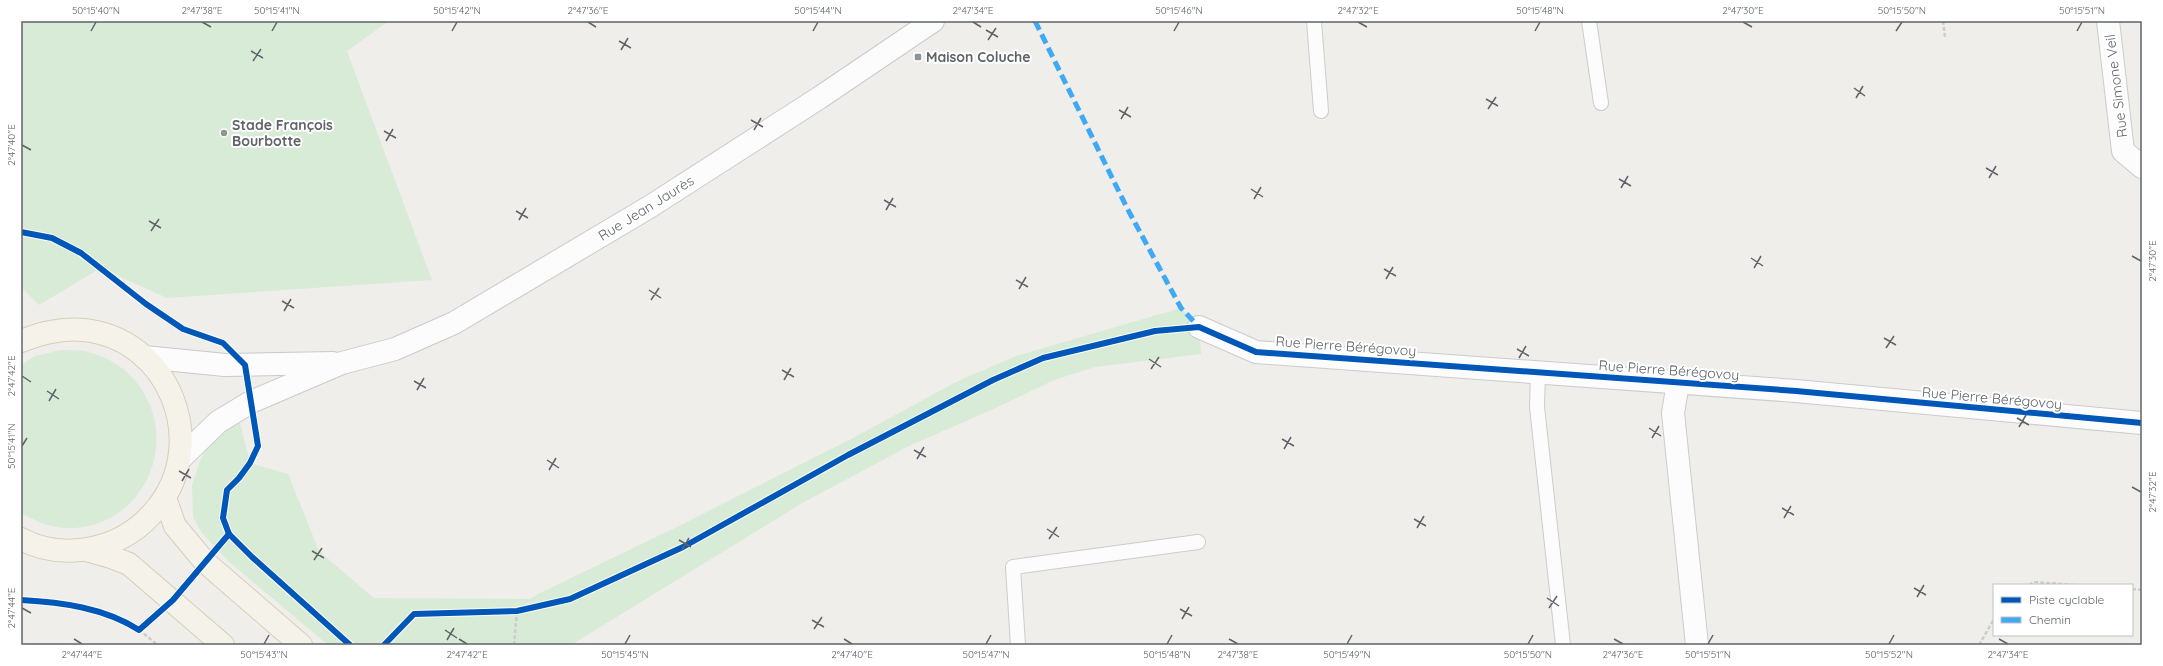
<svg xmlns="http://www.w3.org/2000/svg" width="2163" height="666" font-family="Quicksand,sans-serif">
<style>
.green{fill:#d8ebd6}
.lines{fill:none;stroke-linecap:round;stroke-linejoin:round}
.lane-casing{stroke:#cbcccc;stroke-width:16}
.street-casing{stroke:#cbcccc;stroke-width:24}
.secondary-casing{stroke:#cacacb;stroke-width:24}
.primary-casing{stroke:#d7ceb8;stroke-width:24}
.path{stroke:#cacfcc;stroke-width:2.5;stroke-dasharray:4 2;stroke-linecap:butt}
.lane{stroke:#fdfcfc;stroke-width:14}
.street{stroke:#fdfcfc;stroke-width:22}
.secondary{stroke:#fdfcfc;stroke-width:22}
.primary{stroke:#f4f2e9;stroke-width:22}
.quiet{stroke:#3fa9f5;stroke-width:5;stroke-dasharray:10 5;stroke-linecap:butt}
.cycleway-casing{stroke:#fff;stroke-width:8}
.cycleway{stroke:#0057b8;stroke-width:6}
.ticks{fill:none;stroke:#5f6368;stroke-width:1.5}
.poi-dot{fill:#919496;stroke:#fff;stroke-width:1.5}
.labels{text-anchor:middle;stroke-width:4;stroke-linejoin:round;paint-order:stroke}
.poi-label{font-size:14px;font-weight:bold;fill:#5f6368;stroke:#fff;text-anchor:start}
.street-label{font-size:14px;fill:#5f6368;stroke:#fff}
.neatline{fill:none;stroke:#5f6368;stroke-width:1.5}
.ticks-label{font-size:10px;text-anchor:middle;fill:#5f6368}
</style>
<rect width="100%" height="100%" fill="#efeeea"/>
<g class="green">
<path d="M21,21H389L347,51L432,280L167,298L101,268L39,305L21,287Z"/>
<path d="M1181,308L1199,327L1201,354L1095,367L1054,380L998,407L909,446L804,502L571,645H328L227,560L201,532L193,517L192,485L200,461L212,438L227,427L240,423L250,463L288,474L319,551L374,598L530,599L540,593L679,526L851,439L956,382L1016,356Z"/>
<path d="M61,350C70,350 80,350 88,352C109,357 127,369 140,387C182,447 139,532 64,528C48,527 34,520 21,513V365L35,356Z"/>
</g>
<g class="lines">
<defs>
<g id="lane">
<path d="M1314,21L1321,111"/>
<path d="M1589,21L1601,103"/>
<path d="M1538,373L1537,407L1563,645"/>
<path d="M1018,645L1013,567L1198,542"/>
</g>
<g id="street">
<path d="M2108,21L2123,151L2142,167"/>
<path d="M1199,327L1256,352L1796,391L2142,423"/>
<path d="M1678,383L1673,413L1697,645"/>
</g>
<g id="secondary">
<path d="M144,357L225,365L333,363"/>
<path d="M180,459L218,422L251,402L342,363L395,349L454,323L651,206L819,98L933,21"/>
</g>
<g id="primary">
<path d="M21,341C41,333 61,328 83,330C169,338 210,442 157,508C141,528 121,541 97,547C72,553 45,552 21,539"/>
<path d="M165,498L175,526L205,562L301,645"/>
<path d="M86,550L111,557L129,564L223,645"/>
</g>
</defs>
<use href="#lane" class="lane-casing"/>
<use href="#street" class="street-casing"/>
<use href="#secondary" class="secondary-casing"/>
<use href="#primary" class="primary-casing"/>
<g class="path">
<path d="M1943,21L1945,37"/>
<path d="M2029,585L2034,582L2075,585"/>
<path d="M2132,589L2142,590"/>
<path d="M139,630L158,645"/>
<path d="M514,645L517,611"/>
<path d="M1979,645L1994,619"/>
</g>
<use href="#lane" class="lane"/>
<use href="#street" class="street"/>
<use href="#secondary" class="secondary"/>
<use href="#primary" class="primary"/>
<path class="quiet" d="M1035,21L1127,208L1181,308L1199,327"/>
<defs>
<g id="cycleway">
<path d="M21,232L52,238L81,253L146,304L183,329L223,343L245,365L258,446L250,463L239,478L227,490L223,518L229,534L252,557L350,645"/>
<path d="M21,600C61,602 105,608 139,630L173,600L229,534"/>
<path d="M384,645L414,614L517,611L570,599L683,547L848,455L993,380L1043,358L1155,331L1199,327L1256,352L1796,391L2142,423"/>
</g>
</defs>
<use href="#cycleway" class="cycleway-casing"/>
<use href="#cycleway" class="cycleway"/>
</g>
<path class="ticks" d="M202,22L211,27M588,22L596,27M973,22L981,27M1358,22L1367,27M1743,22L1752,27M986,30L998,37M91,31L96,22M272,31L277,22M452,31L457,22M813,31L818,22M1174,31L1179,22M1535,31L1540,22M1896,31L1902,22M2077,31L2082,22M988,40L996,28M619,41L631,48M621,50L628,38M251,51L263,58M253,61L261,49M1854,88L1865,96M1856,98L1863,86M1486,99L1498,106M1488,109L1496,97M1119,110L1131,117M1121,119L1128,107M751,120L763,127M754,130L761,118M384,131L396,138M386,141L393,129M22,145L31,150M1986,168L1998,175M1989,178L1996,166M1619,179L1631,186M1621,188L1628,176M1251,189L1263,197M1254,199L1261,187M884,200L896,207M886,210L893,198M516,211L528,218M519,220L526,208M149,221L161,228M151,231L159,219M2132,256L2141,261M1751,258L1763,266M1754,268L1761,256M1384,269L1396,276M1386,279L1393,267M1016,280L1028,287M1019,289L1026,277M649,290L661,298M651,300L659,288M282,301L294,308M284,311L291,299M1884,338L1896,345M1886,348L1894,336M1517,349L1529,356M1519,358L1526,346M1149,359L1161,367M1151,369L1159,357M782,370L794,377M22,376L31,382M784,380L791,368M414,381L426,388M417,390L424,378M47,391L59,399M49,401L56,389M2017,418L2029,425M2019,427L2026,415M1649,428L1661,436M1652,438L1659,426M1282,439L1294,446M22,446L27,438M1284,449L1291,437M914,450L926,457M917,459L924,447M547,460L559,468M549,470L556,458M179,471L191,478M182,481L189,469M2132,487L2141,492M1782,508L1794,515M1784,518L1791,506M1414,519L1426,526M1417,528L1424,516M1047,529L1059,537M1049,539L1057,527M679,540L691,547M682,550L689,538M312,551L324,558M314,560L322,548M1914,588L1926,595M1917,597L1924,585M1547,598L1559,606M22,608L31,613M1549,608L1557,596M1180,609L1192,616M1182,619L1189,607M812,620L824,627M814,629L822,617M445,630L457,638M74,639L82,644M459,639L467,644M844,639L852,644M1229,639L1238,644M1614,639L1623,644M1999,639L2008,644M447,640L454,628M264,644L269,635M625,644L630,635M986,644L991,635M1167,644L1172,635M1347,644L1352,635M1528,644L1533,635M1708,644L1713,635M1889,644L1894,635"/>
<g class="poi-dot">
<rect x="914" y="53" width="8" height="8" rx="2"/>
<circle cx="224" cy="133" r="4"/>
</g>
<g class="labels">
<g class="poi-label">
<text x="926" y="62">Maison Coluche</text>
<text x="232" y="130">Stade François<tspan x="232" dy="16">Bourbotte</tspan></text>
</g>
<g class="street-label">
<text transform="translate(2116 86) rotate(-97)" y="5">Rue Simone Veil</text>
<text transform="translate(646 208) rotate(-32)" y="5">Rue Jean Jaurès</text>
<text transform="translate(1346 346) rotate(4)" y="5">Rue Pierre Bérégovoy</text>
<text transform="translate(1669 370) rotate(4)" y="5">Rue Pierre Bérégovoy</text>
<text transform="translate(1992 398) rotate(5)" y="5">Rue Pierre Bérégovoy</text>
</g>
</g>
<rect width="2163" height="666" fill="none" stroke="#ffffff" stroke-width="44"/>
<rect x="1993" y="584" width="140" height="52" fill="#ffffff" stroke="#bfc1c3"/>
<rect x="2001" y="597" width="20" height="6" fill="#0057b8" stroke="#bfc1c3"/>
<text x="2029" y="604" font-size="12" fill="#5f6368">Piste cyclable</text>
<rect x="2001" y="617" width="20" height="6" fill="#3fa9f5" stroke="#bfc1c3"/>
<text x="2029" y="624" font-size="12" fill="#5f6368">Chemin</text>
<rect x="22" y="22" width="2119" height="622" class="neatline"/>
<g class="ticks-label">
<text x="96" y="14">50°15'40"N</text>
<text x="202" y="14">2°47'38"E</text>
<text x="277" y="14">50°15'41"N</text>
<text x="457" y="14">50°15'42"N</text>
<text x="588" y="14">2°47'36"E</text>
<text x="818" y="14">50°15'44"N</text>
<text x="973" y="14">2°47'34"E</text>
<text x="1179" y="14">50°15'46"N</text>
<text x="1358" y="14">2°47'32"E</text>
<text x="1540" y="14">50°15'48"N</text>
<text x="1743" y="14">2°47'30"E</text>
<text x="1902" y="14">50°15'50"N</text>
<text x="2082" y="14">50°15'51"N</text>
<text transform="translate(11 145) rotate(-90)" y="4">2°47'40"E</text>
<text transform="translate(2152 261) rotate(-90)" y="4">2°47'30"E</text>
<text transform="translate(11 376) rotate(-90)" y="4">2°47'42"E</text>
<text transform="translate(11 446) rotate(-90)" y="4">50°15'41"N</text>
<text transform="translate(2152 492) rotate(-90)" y="4">2°47'32"E</text>
<text transform="translate(11 608) rotate(-90)" y="4">2°47'44"E</text>
<text x="82" y="658">2°47'44"E</text>
<text x="264" y="658">50°15'43"N</text>
<text x="467" y="658">2°47'42"E</text>
<text x="625" y="658">50°15'45"N</text>
<text x="852" y="658">2°47'40"E</text>
<text x="986" y="658">50°15'47"N</text>
<text x="1167" y="658">50°15'48"N</text>
<text x="1238" y="658">2°47'38"E</text>
<text x="1347" y="658">50°15'49"N</text>
<text x="1528" y="658">50°15'50"N</text>
<text x="1623" y="658">2°47'36"E</text>
<text x="1708" y="658">50°15'51"N</text>
<text x="1889" y="658">50°15'52"N</text>
<text x="2008" y="658">2°47'34"E</text>
</g>
</svg>
